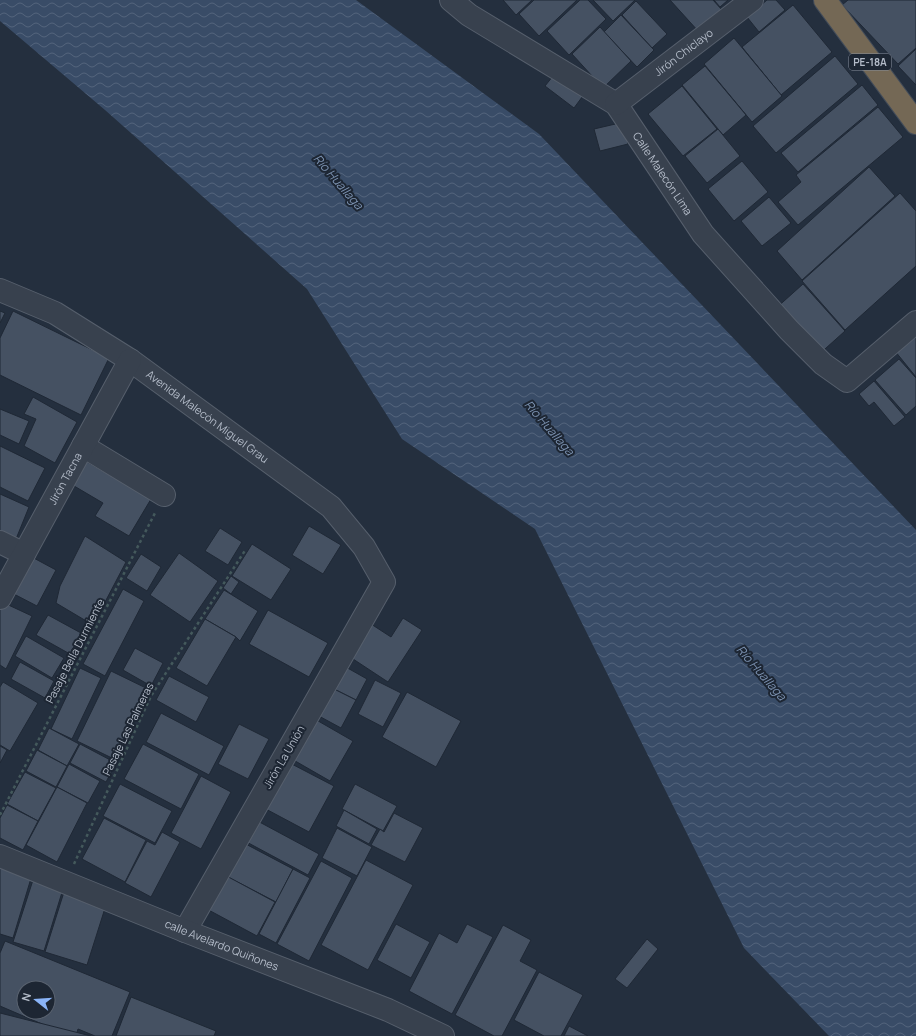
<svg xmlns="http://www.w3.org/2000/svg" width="916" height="1036" font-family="Manrope,sans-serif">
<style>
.water{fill:url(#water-waves)}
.building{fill:#455162;stroke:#1f2835;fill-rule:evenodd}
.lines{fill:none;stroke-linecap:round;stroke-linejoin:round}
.street-casing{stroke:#565f6c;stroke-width:24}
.highway-casing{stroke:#434c59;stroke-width:24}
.path{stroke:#44595c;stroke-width:2.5;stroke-dasharray:3 3;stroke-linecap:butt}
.street{stroke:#38414e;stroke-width:22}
.highway{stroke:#746855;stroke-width:22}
.labels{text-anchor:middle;stroke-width:4;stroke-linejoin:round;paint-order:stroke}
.shield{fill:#1d2633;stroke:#878f9c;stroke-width:1}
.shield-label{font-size:10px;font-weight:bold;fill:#b4bcc9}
.street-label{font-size:11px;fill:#b4bcc9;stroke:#1d2633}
.water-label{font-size:12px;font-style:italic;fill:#7c92b1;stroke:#1d2633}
</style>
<defs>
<pattern id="water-waves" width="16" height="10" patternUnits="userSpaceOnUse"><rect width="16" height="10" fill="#394c67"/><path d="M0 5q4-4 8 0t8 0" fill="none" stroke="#53647b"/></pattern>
</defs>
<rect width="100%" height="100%" fill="#242f3e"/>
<path class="water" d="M0,0H356L539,134L916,530V1036H829L744,948L535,529L402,439L307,289L105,110L0,21Z"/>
<g class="building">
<path d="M503,0H532L516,15Z"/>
<path d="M534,0H577L539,36L519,14Z"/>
<path d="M580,0H588L606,19L569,55L547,31Z"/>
<path d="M593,0H635L613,21Z"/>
<path d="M670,0H713L722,10L699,32Z"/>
<path d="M714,0H728L720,7Z"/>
<path d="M767,0H776L785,10L759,32L747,17Z"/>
<path d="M848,0H916V48L898,64L842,5Z"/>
<path d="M636,1L667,34L652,48L622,15Z"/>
<path d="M793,5L832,52L781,95L742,47Z"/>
<path d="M621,15L654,50L637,67L604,32Z"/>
<path d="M600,27L631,61L603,88L572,54Z"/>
<path d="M734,38L782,96L752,122L704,64Z"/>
<path d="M916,49V85L898,66Z"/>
<path d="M835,56L858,84L776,153L753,126Z"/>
<path d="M705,66L746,115L723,135L682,85Z"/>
<path d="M557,71L585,93L574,108L545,86Z"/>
<path d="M862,85L878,105L798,172L781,153Z"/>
<path d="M682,86L717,129L683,156L648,114Z"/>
<path d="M878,107L903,137L798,225L778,202L801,182L796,175Z"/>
<path d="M624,122L628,144L600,151L594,129Z"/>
<path d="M718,129L740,156L707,183L685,156Z"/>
<path d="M742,161L768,192L734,221L708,189Z"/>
<path d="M869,167L895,196L802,280L777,251Z"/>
<path d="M900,193L916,211V266L845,330L802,281Z"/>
<path d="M769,197L791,223L762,246L741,221Z"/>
<path d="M803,284L845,331L816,357L774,310Z"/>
<path d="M0,311L5,313L0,323Z"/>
<path d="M13,311L109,358L81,415L0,375V338Z"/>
<path d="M916,333V377L895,351Z"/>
<path d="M899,359L916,378V406L906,415L875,380Z"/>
<path d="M874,381L905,417L894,426L874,402L869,406L859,394Z"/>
<path d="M33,397L77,422L55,463L24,446L36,419L24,414Z"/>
<path d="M0,409L29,421L19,444L0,435Z"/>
<path d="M0,446L45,468L28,501L0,487Z"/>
<path d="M82,459L151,499L129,536L95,516L103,503L69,483Z"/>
<path d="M0,494L29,507L16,539L0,532Z"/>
<path d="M309,526L341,545L323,574L292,555Z"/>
<path d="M220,528L242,542L228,565L205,551Z"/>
<path d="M85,536L126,562L93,625L56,603L60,586Z"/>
<path d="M252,544L291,569L271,600L232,576Z"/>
<path d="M179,553L218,581L190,622L150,595Z"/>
<path d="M141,554L161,567L147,591L126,578Z"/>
<path d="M30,556L56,570L37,606L10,592Z"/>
<path d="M231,576L239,582L231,594L223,588Z"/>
<path d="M123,589L144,601L105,676L83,664Z"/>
<path d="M224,590L258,611L240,641L236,637L205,619Z"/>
<path d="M2,602L32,616L6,669L0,665V605Z"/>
<path d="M268,610L328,643L309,677L249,644Z"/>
<path d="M48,615L81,633L70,654L36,635Z"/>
<path d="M403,618L422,630L388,682L350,657L371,624L391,637Z"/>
<path d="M205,619L236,637L207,686L176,668Z"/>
<path d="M26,636L64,658L52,678L15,656Z"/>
<path d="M135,648L163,663L151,686L123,670Z"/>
<path d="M20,662L54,681L45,698L11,679Z"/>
<path d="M344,666L367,679L356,700L332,688Z"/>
<path d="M80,668L101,678L72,739L51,729Z"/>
<path d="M111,671L148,689L114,759L77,741Z"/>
<path d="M169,676L209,697L196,722L156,700Z"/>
<path d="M375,680L401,693L383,727L358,714Z"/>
<path d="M3,682L38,703L10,751L0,745V687Z"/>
<path d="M332,688L356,700L341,728L317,715Z"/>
<path d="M407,692L461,721L436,767L382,737Z"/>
<path d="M161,713L224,746L209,775L146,742Z"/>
<path d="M313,718L353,741L330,781L290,758Z"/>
<path d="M239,724L269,739L248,779L218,764Z"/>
<path d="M49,728L79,744L67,766L38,750Z"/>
<path d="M80,744L116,763L106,782L70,763Z"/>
<path d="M143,744L199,774L181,809L124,779Z"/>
<path d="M0,746L7,750L0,763Z"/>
<path d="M37,750L67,766L56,787L26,771Z"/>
<path d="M286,761L334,786L309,832L262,807Z"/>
<path d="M69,764L100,781L88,803L57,787Z"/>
<path d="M25,772L56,788L38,821L7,804Z"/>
<path d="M201,776L231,792L201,849L171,833Z"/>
<path d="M120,784L172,811L155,843L103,816Z"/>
<path d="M355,784L397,806L383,831L342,809Z"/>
<path d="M57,787L87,803L57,862L26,845Z"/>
<path d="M7,805L38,821L23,850L0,838V818Z"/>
<path d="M344,810L377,829L369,844L336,826Z"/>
<path d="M394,813L423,828L405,862L371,845L380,829L384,832Z"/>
<path d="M104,818L146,840L125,882L82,859Z"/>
<path d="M252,818L319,854L308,875L241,839Z"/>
<path d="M337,828L372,847L357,876L322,858Z"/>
<path d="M162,832L180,842L151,897L125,883L147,841L155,845Z"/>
<path d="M240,841L293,869L276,902L222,874Z"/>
<path d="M366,860L413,885L368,970L321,945Z"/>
<path d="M321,861L352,878L309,961L277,944Z"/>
<path d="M0,865L32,875L13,938L0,934Z"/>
<path d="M293,869L310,878L276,943L259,934Z"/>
<path d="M221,873L275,902L257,936L203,907Z"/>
<path d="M33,880L63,889L44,951L13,942Z"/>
<path d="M64,892L106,905L87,965L45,952Z"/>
<path d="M396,924L430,942L411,978L377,960Z"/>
<path d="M467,924L493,937L452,1014L409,991L439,933L457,943Z"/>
<path d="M503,925L531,940L520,961L537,970L502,1036H494L455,1015Z"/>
<path d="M647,939L658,949L627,988L615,979Z"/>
<path d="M5,941L130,992L112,1036H95L78,1029L76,1036H70L0,1006V953ZM24,988H48V1012H24Z"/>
<path d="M539,972L583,995L561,1036H544L514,1020Z"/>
<path d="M131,997L216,1031L214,1036H116Z"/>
<path d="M0,1013L91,1036H0Z"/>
<path d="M569,1026L588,1036H564Z"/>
</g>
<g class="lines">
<defs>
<g id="street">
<path id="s1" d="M451,0L469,15L616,104L703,234L789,330L823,364L847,381L916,322"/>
<path id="s2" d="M616,104L752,0"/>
<path id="s3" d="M0,290L55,313L130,360L331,507L364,547L384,582L185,931"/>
<path d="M83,446L164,495"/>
<path d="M0,542L24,554"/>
<path id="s4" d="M0,598L130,360"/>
<path id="s5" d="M0,856L185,931L388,1010L443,1036"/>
</g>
<path id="highway" d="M825,0L916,123"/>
</defs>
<use href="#street" class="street-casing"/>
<use href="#highway" class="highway-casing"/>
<g class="path">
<path d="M0,815L155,513"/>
<path d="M74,864L151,696L246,549"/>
</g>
<use href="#street" class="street"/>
<use href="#highway" class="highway"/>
</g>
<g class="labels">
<rect class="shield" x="849" y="54" width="42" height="16" rx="3"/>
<g class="shield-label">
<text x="870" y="66">PE-18A</text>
</g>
<g class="street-label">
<text dy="4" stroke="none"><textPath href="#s2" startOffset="85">Jirón Chiclayo</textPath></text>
<text dy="4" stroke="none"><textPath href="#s1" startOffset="279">Calle Malecón Lima</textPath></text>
<text dy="4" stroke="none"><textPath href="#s3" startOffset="244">Avenida Malecón Miguel Grau</textPath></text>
<text dy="4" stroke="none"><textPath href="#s4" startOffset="136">Jirón Tacna</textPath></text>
<text transform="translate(75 651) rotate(-63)" y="4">Pasaje Bella Durmiente</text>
<text transform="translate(128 729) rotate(-64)" y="4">Pasaje Las Palmeras</text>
<text transform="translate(284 757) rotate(-60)" y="4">Jirón La Unión</text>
<text dy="4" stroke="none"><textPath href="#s5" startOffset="239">calle Avelardo Quiñones</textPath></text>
</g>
<g class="water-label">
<text transform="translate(338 182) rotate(49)" y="4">Río Huallaga</text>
<text transform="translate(549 428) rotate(49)" y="4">Río Huallaga</text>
<text transform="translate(761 673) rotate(49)" y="4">Río Huallaga</text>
</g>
</g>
<g transform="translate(36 1000) rotate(287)"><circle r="19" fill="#1d2633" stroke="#59626f"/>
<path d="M0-3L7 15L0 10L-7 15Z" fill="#8ab4f8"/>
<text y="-6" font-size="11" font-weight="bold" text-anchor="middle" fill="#b4bcc9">N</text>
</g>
</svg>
